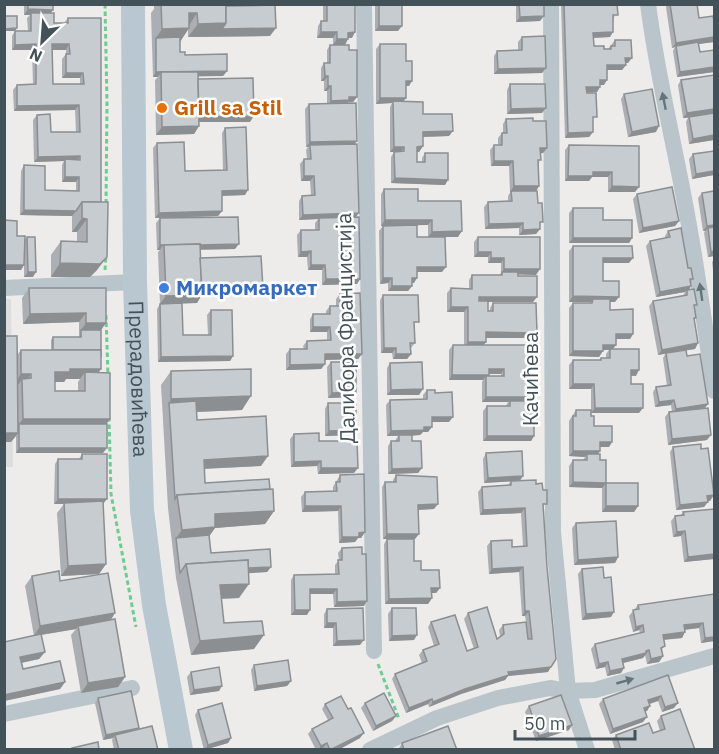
<svg xmlns="http://www.w3.org/2000/svg" width="719" height="754" font-family="'IBM Plex Sans',sans-serif">
<style>
.education{fill:#dfdcdd}
.lines{fill:none;stroke-linecap:round;stroke-linejoin:round}
.path{stroke:#6fcc90;stroke-width:3;stroke-dasharray:4.5 3;stroke-linecap:butt}
.street{stroke:#b9c5cb;stroke-width:16}
.secondary{stroke:#b8c7d0;stroke-width:24}
.wall{fill:#abafb3;fill-rule:evenodd}
.shaded-wall{fill:#8b8f92}
.building{fill:#c7ccd0;stroke:#8b8f92;stroke-width:1.5;fill-rule:evenodd}
.oneway{fill:#66747a}
.food-dot{fill:#e8710a;stroke:#fff;stroke-width:2}
.shop-dot{fill:#3f7fe0;stroke:#fff;stroke-width:2}
.labels{text-anchor:middle;stroke-width:5;stroke-linejoin:round;paint-order:stroke}
.food-label{font-size:21px;font-weight:bold;fill:#c56008;stroke:#fff;text-anchor:start}
.shop-label{font-size:21px;font-weight:bold;fill:#366cbe;stroke:#fff;text-anchor:start}
.street-label{font-size:21px;fill:#435258;stroke:#fff}
</style>
<rect width="100%" height="100%" fill="#eeebeb"/>
<path class="education" d="M4,299H11L13,467H5Z"/>
<g class="lines">
<g class="path">
<path d="M105,4L107,103L106,204"/>
<path d="M105,270L106,255"/>
<path d="M106,315L108,375"/>
<path d="M109,417L111,494L136,627"/>
<path d="M378,664L399,719"/>
</g>
<g class="street">
<path d="M364,4L374,651"/>
<path d="M551,4L553,532L568,691L587,750"/>
<path d="M648,4C656,68 671,130 683,193C696,259 705,325 714,391"/>
<path d="M4,288L135,282"/>
<path d="M4,714L132,688"/>
<path d="M370,750L437,718L498,698L550,688L568,691L595,690L714,656"/>
</g>
<path class="secondary" id="s1" d="M133,4L135,282L142,510L154,605L181,750"/>
</g>
<g class="wall">
<path d="M24,4H53L51,13L54,23H64L68,18H101L97,270L90,277H51V255L61,241H77V232H72V216L20,215L21,171L24,165L45,190L76,191V182H62V165L64,161L34,162L33,120L37,115L51,132H76L75,110L14,111L13,90L17,85H33L32,50H12V36L15,31H28L27,18L30,15H24ZM52,50H66V54L62,59V78H80V84H53Z"/>
<path d="M154,4H254L253,5L270,36L188,37V30L180,41V52L185,55L227,71L223,76H198V79L250,122H199V126L194,134L156,135L155,80L158,77H153L151,13L154,9Z"/>
<path d="M323,4H355L352,38H348L345,45H333V38H317L318,26L321,21H323Z"/>
<path d="M375,4H402L398,31H375Z"/>
<path d="M516,4H544L540,21L516,22Z"/>
<path d="M561,4H617L610,37L593,38L594,46L604,49H608L615,40L628,63H626V65L622,70H607L604,85H600V87L597,92H587L593,122V132L589,137L565,138Z"/>
<path d="M668,4H697L699,18L714,21V42L698,44L700,52L714,50V140L689,144L686,122L688,118H683L678,85L681,80L713,75L714,72L677,77L673,51L675,47L672,48L666,7Z"/>
<path d="M522,37L546,68L542,73L494,74V56L497,51L518,50V42Z"/>
<path d="M380,44L406,61L409,86H406V98L403,101L423,114L449,136L423,137V146L419,152H417V162H422V158L425,153L445,185L391,183V157L394,152H390V107L392,103L376,104V49Z"/>
<path d="M330,45L349,50L357,97L353,102L347,103L355,144L356,217L360,279L357,284L322,285V270H308L307,257H298L297,235L301,230H315V223L318,219L299,220V201L302,196L311,195L310,181H301L300,164L304,159H307L306,150L308,147H306L305,109L309,104L327,103V91H324V81H321V68L324,63H327V50Z"/>
<path d="M510,84L542,113L507,114V90Z"/>
<path d="M624,94L656,132L628,137L621,99Z"/>
<path d="M506,119L533,121L547,148L543,153H540L539,163V186L536,191L540,229L536,234L519,235V228L485,229L484,207L488,202L508,201V196L511,191L510,192L509,166H491L490,150L494,145H498V138L502,133H503V124Z"/>
<path d="M225,128L245,195L222,196V211L218,216L168,218L235,249L200,250V258L263,289L259,294L201,296L197,303L167,304L183,335H208L207,315L211,310L233,356L230,361L158,362L157,309L160,304L158,252L160,250H157L156,223L160,218H155L153,148L157,143L185,171L223,170L222,133Z"/>
<path d="M569,145L639,146L635,192H608V177H592L589,181H565V150Z"/>
<path d="M714,151V175L692,179L689,159L693,154Z"/>
<path d="M384,189L418,201L458,237H428V225H417V237L442,272H417L414,283H412V286L408,291H388V283L380,284L379,231L383,226H381V194Z"/>
<path d="M714,191V256L708,257L704,233L705,231H703L698,198L702,193Z"/>
<path d="M637,194L679,221L675,226L639,233L633,199Z"/>
<path d="M573,208L603,220L632,238L629,243H569V213Z"/>
<path d="M4,220L17,236L25,240L27,237L33,277H24V265L21,270H4Z"/>
<path d="M668,231L693,279L691,282L689,290L694,308L696,318L694,320L698,343L695,349L686,350L687,356L708,404L704,408L707,440L668,445L665,417L669,412H672L671,405L655,407L653,392L656,387L667,386L663,358L666,353L658,355L649,306L653,301L683,296L685,292L656,297L646,246L650,241L665,238V236Z"/>
<path d="M478,237L536,275L518,274L533,302H488V311H490V308L493,303L533,338H486V342L484,345L534,397L531,402H527L534,436L531,441H483V411L487,406H506L508,402H482V382L483,380H449V350L453,345H464V312H447V293L451,288L469,289V280L472,275H499L501,273V263H488V257H474V242ZM489,374H501V376H488Z"/>
<path d="M573,246L629,263H603V281L615,302H610V310L633,334L630,339H616V345L613,349L636,376H631V384L639,413H591V416L594,426L612,442L609,447H600V451L598,454L606,483L638,506L634,512H602V488L569,487V466L573,460H583L585,457L569,456V421L576,410H591V389H569V365L573,360H600L601,358H606V354L609,350H603L599,357L569,356V308L573,303H590L591,302H569V251Z"/>
<path d="M714,259V278L712,262Z"/>
<path d="M29,288H106L101,330L99,372L107,424L103,453H16V436L11,442H4V336L17,355L21,350H51V340L53,337H79V322L23,324L22,298ZM66,379H80L78,382V391H55V382H64Z"/>
<path d="M340,294L362,354L358,359L325,360V364L321,369L286,370V354L290,349H304L303,346L307,341L327,340V332H310V319L313,314H326V311L330,306H336V299Z"/>
<path d="M383,295L415,327H414L415,343L411,348V354L407,359H393L392,353H381L380,300Z"/>
<path d="M331,362L353,397L328,398L327,367Z"/>
<path d="M390,363L419,395H387V368Z"/>
<path d="M171,371L242,410L197,412V420L261,466L204,469L205,483L270,489L274,511L265,524L215,528L209,535L211,553L271,567L267,572L249,573L239,598L221,599L224,623L254,649L191,655L176,578L168,508L161,385Z"/>
<path d="M427,390L435,393L449,422H432L428,432H423L420,435L412,436V441L422,468L418,473L388,474V446L391,441H395L398,436H387L386,405L390,400L423,399V395Z"/>
<path d="M328,403L353,435L325,436V409Z"/>
<path d="M294,434L319,441L354,473L318,474L317,466L291,467L290,439Z"/>
<path d="M673,447L710,501H708L704,507L676,510L670,452Z"/>
<path d="M486,453L523,476L520,481L536,484L544,509L548,672L508,676L505,680L461,694L429,707L428,704L406,713L392,679L395,674L422,663L419,655L423,650L434,646L428,627L431,622L467,651L474,649L464,619L468,613L497,639L500,636L499,630L503,625L526,622L525,616H522L519,572L489,574L487,546L491,541L512,547L523,546L521,513L480,515L478,492L482,487L508,485L511,481L484,483L483,459Z"/>
<path d="M82,454L103,504L106,564L99,574L61,576L57,513L64,504H54L55,464L58,459H79Z"/>
<path d="M340,475L365,532L361,538H358L355,542L339,543L338,511L302,512L301,497L305,492L333,491V487Z"/>
<path d="M396,475L434,509L418,510L415,539H414V561L421,570L440,588L436,593H432V598L428,604H385L384,544L387,539H383L382,487L385,482H393V480Z"/>
<path d="M683,512L714,559L684,562L681,536L673,537L671,521L675,516L681,515Z"/>
<path d="M576,523L618,557L615,563L574,565L572,528Z"/>
<path d="M342,548L364,606L334,607L333,594H310L307,615H291V580L294,575L335,574V565L339,560L338,553Z"/>
<path d="M582,569L611,617L582,620L578,574Z"/>
<path d="M32,576L60,581L111,620L125,677L118,687L81,693L71,635L76,629L41,635L45,652L39,659L22,663L23,669L65,682L60,689L4,701L34,636L25,586Z"/>
<path d="M714,594V641L701,643L699,628L685,630L682,638L664,640L662,651L663,656L659,662L647,664L645,655L643,658L623,663L624,668L621,673L607,676L605,667L596,669L591,649L595,644L640,633L639,630L633,632L629,616L638,605Z"/>
<path d="M392,608L414,640L389,641L388,614Z"/>
<path d="M327,609L360,645L333,646V628H324V614Z"/>
<path d="M254,665L291,681L287,686L254,691L251,670Z"/>
<path d="M191,672L219,691L190,695L187,677Z"/>
<path d="M668,675L674,708L662,712L658,701L650,704L647,711H645L643,722L610,734L599,704L603,699Z"/>
<path d="M98,698L139,728L138,729L158,750H114L112,740L113,738L103,740L95,703Z"/>
<path d="M365,703L396,716L392,721L373,731L361,708Z"/>
<path d="M325,704L360,738L338,750H324L323,748L320,750H316L308,734L312,729L328,720L322,709Z"/>
<path d="M529,706L569,730L536,741L525,712Z"/>
<path d="M198,710L231,738L228,743L204,750L195,715Z"/>
<path d="M661,716L695,750H615L612,740L616,735L653,733L660,731L657,721Z"/>
<path d="M402,743L457,750H398Z"/>
</g>
<g class="shaded-wall">
<path d="M161,4H254L252,7Z"/>
<path d="M28,9L53,10L49,15L31,13L30,15H24Z"/>
<path d="M189,13H197L188,27Z"/>
<path d="M544,16L540,21L516,22L520,17Z"/>
<path d="M226,23L276,28L270,36L188,37L198,24Z"/>
<path d="M379,26H402L398,31H375Z"/>
<path d="M17,28L15,31H4V29Z"/>
<path d="M189,28L180,42L156,38L162,29Z"/>
<path d="M321,32H337L333,38H317Z"/>
<path d="M355,32L352,38H345L348,33Z"/>
<path d="M613,32L610,37L590,38L593,33Z"/>
<path d="M714,37V42L676,47V46L675,47L672,48L676,43Z"/>
<path d="M337,39H348L345,45H333Z"/>
<path d="M36,44L32,50H12L15,45Z"/>
<path d="M52,44H69L66,50H49Z"/>
<path d="M625,58H632L628,63H622Z"/>
<path d="M607,65H626L622,70H603Z"/>
<path d="M714,67V72L677,77L680,72Z"/>
<path d="M546,68L542,73L494,74L498,69Z"/>
<path d="M227,71L223,76L161,77V72L158,77H153L156,72Z"/>
<path d="M66,73H83L80,78H62Z"/>
<path d="M325,76H328L324,81H321Z"/>
<path d="M600,80H607L604,85H596Z"/>
<path d="M406,81H412L409,86H402Z"/>
<path d="M328,86H331L327,91H324Z"/>
<path d="M586,87H600L597,92L583,93Z"/>
<path d="M349,97H357L353,102H348L345,106H327L331,101Z"/>
<path d="M380,98H406L402,103L393,101L392,103L376,104Z"/>
<path d="M79,105L75,110L14,111L17,106Z"/>
<path d="M546,108L542,113L507,114L511,109Z"/>
<path d="M714,109V114L683,118L687,113Z"/>
<path d="M254,116L250,122H194L197,117Z"/>
<path d="M199,126L194,134L156,135L162,127Z"/>
<path d="M659,126L656,132L628,137L632,132Z"/>
<path d="M453,131L449,136L419,137L423,132Z"/>
<path d="M593,132L589,137L565,138L568,133Z"/>
<path d="M714,135V140L689,144L693,139Z"/>
<path d="M357,141L353,146L310,145L308,147H306L310,142Z"/>
<path d="M423,146L419,152H414L417,147Z"/>
<path d="M394,147H404L401,152H390Z"/>
<path d="M540,148H547L543,153L537,154Z"/>
<path d="M80,156L77,161L65,159L64,161L34,162L38,157Z"/>
<path d="M494,161H513L509,166H491Z"/>
<path d="M714,171V175L692,179L696,174Z"/>
<path d="M593,172H612L608,177H592L589,181H565L568,176Z"/>
<path d="M304,176H314L310,181H301Z"/>
<path d="M65,177H79L76,182H62Z"/>
<path d="M395,178L448,180L445,185L391,183Z"/>
<path d="M514,186H539L536,191L510,192Z"/>
<path d="M612,186L639,187L635,192H608Z"/>
<path d="M248,190L245,195L218,196L222,191Z"/>
<path d="M24,210L76,211L72,216L20,215Z"/>
<path d="M222,211L218,216L155,218L159,213Z"/>
<path d="M359,213L355,218H319L318,219L299,220L303,215Z"/>
<path d="M82,218L87,219L77,232H72Z"/>
<path d="M385,220H432L428,225L381,226Z"/>
<path d="M679,221L675,226L639,233L643,228Z"/>
<path d="M523,223L519,228L485,229L489,224Z"/>
<path d="M714,225V230L708,228L705,231H703L707,226Z"/>
<path d="M540,229L536,234L519,235L523,230Z"/>
<path d="M462,231L458,237H428L432,232Z"/>
<path d="M573,238H632L629,243H569Z"/>
<path d="M239,244L235,249L164,250V245Z"/>
<path d="M160,245H163L160,250H157Z"/>
<path d="M311,251L307,257H298L301,252Z"/>
<path d="M714,251V256L708,257L711,252Z"/>
<path d="M478,252H491L488,257H474Z"/>
<path d="M107,257L97,270L90,277H51L60,263Z"/>
<path d="M491,258H504L501,263H488Z"/>
<path d="M603,258H633L629,263H599Z"/>
<path d="M4,265H24L21,270H4Z"/>
<path d="M311,265H325L322,270H308Z"/>
<path d="M417,267H446L442,272H414Z"/>
<path d="M504,269H540L536,275L501,274Z"/>
<path d="M28,272H36L33,277H24Z"/>
<path d="M383,278H392L388,283L380,284Z"/>
<path d="M412,278H417L414,283H408Z"/>
<path d="M326,279H360L357,284L322,285Z"/>
<path d="M392,286H412L408,291H388Z"/>
<path d="M691,286L688,292L687,290L685,292L656,297L660,292Z"/>
<path d="M263,289L259,294L201,296L197,303L160,304L166,296L200,291Z"/>
<path d="M573,296L619,297L615,302H593V299L591,302H569Z"/>
<path d="M479,297H537L533,302H476Z"/>
<path d="M451,307H468L464,312H447Z"/>
<path d="M86,313L79,322L23,324L30,314Z"/>
<path d="M86,323H106L99,333L81,330Z"/>
<path d="M313,327H330L327,332H310Z"/>
<path d="M486,332L537,333L533,338H482Z"/>
<path d="M616,334H633L630,339H612Z"/>
<path d="M468,342H486L482,347H464Z"/>
<path d="M698,343L695,349L658,355L662,350Z"/>
<path d="M603,345H616L612,350H599Z"/>
<path d="M384,348H396L392,353H381Z"/>
<path d="M573,351H603L599,357L569,356Z"/>
<path d="M325,354H362L358,359L321,360Z"/>
<path d="M396,354H411L407,359H393Z"/>
<path d="M233,356L230,361L158,362L161,357Z"/>
<path d="M325,364L321,369L286,370L290,365Z"/>
<path d="M70,369H101L94,379L85,372L80,379H66L64,382H48L55,372Z"/>
<path d="M489,369H504L501,374H485Z"/>
<path d="M631,370H639L636,376L628,375Z"/>
<path d="M21,374H31L24,384L22,379L19,384H14Z"/>
<path d="M452,375H489L486,380V376L483,380H449Z"/>
<path d="M573,384H594L591,389H569Z"/>
<path d="M423,389L419,395H387L391,390Z"/>
<path d="M356,392L353,397L328,398L332,393Z"/>
<path d="M251,396L242,410L169,413V403L171,399Z"/>
<path d="M486,397H534L531,402H510V401L508,402H482Z"/>
<path d="M674,400L671,405L655,407L659,402Z"/>
<path d="M708,404L704,409L672,414L676,409Z"/>
<path d="M595,408H643L639,413H591Z"/>
<path d="M432,417H453L449,422H428Z"/>
<path d="M23,419H110L103,429L19,424Z"/>
<path d="M424,427H432L428,432H423L420,435L387,436L391,431Z"/>
<path d="M356,430L353,435L325,436L329,431Z"/>
<path d="M4,433H18L11,442H4Z"/>
<path d="M711,435L707,440L668,445L672,439Z"/>
<path d="M487,436H534L531,441H483Z"/>
<path d="M600,442H612L609,447H596Z"/>
<path d="M19,448H107L103,453H16Z"/>
<path d="M573,451H600L596,457L587,454L585,457L569,456Z"/>
<path d="M268,456L261,466L197,469L204,460Z"/>
<path d="M321,461L317,466L291,467L294,462Z"/>
<path d="M321,468H358L354,473L318,474Z"/>
<path d="M422,468L418,473L388,474L392,469Z"/>
<path d="M523,476L519,481L484,483L488,478Z"/>
<path d="M573,482L606,483L602,488L569,487Z"/>
<path d="M714,495L710,501H703L707,496Z"/>
<path d="M58,499H107L103,504H54Z"/>
<path d="M708,502L704,507L676,510L680,505Z"/>
<path d="M438,504L434,509L415,510L418,505Z"/>
<path d="M305,506H341L338,511L302,512Z"/>
<path d="M606,506H638L634,512H602Z"/>
<path d="M525,508L521,513L480,515L483,510Z"/>
<path d="M274,511L265,524L215,528L206,541L176,538L182,530L215,514Z"/>
<path d="M685,531L681,536L673,537L677,532Z"/>
<path d="M365,532L361,538H358L355,542L339,543L342,537L359,533Z"/>
<path d="M387,534H419L415,539H383Z"/>
<path d="M714,554V559L684,562L688,557Z"/>
<path d="M618,557L615,563L574,565L578,560Z"/>
<path d="M106,564L99,574L61,576L68,566Z"/>
<path d="M271,567L267,572L188,577L187,573Z"/>
<path d="M523,567L519,572L489,574L492,569Z"/>
<path d="M249,584L239,598L210,599L220,585Z"/>
<path d="M431,588H440L436,593H428Z"/>
<path d="M310,589H337L333,594H306Z"/>
<path d="M432,598L428,604H385L389,599Z"/>
<path d="M367,601L364,606L334,607L337,602Z"/>
<path d="M295,610H310L307,615H291Z"/>
<path d="M525,611H529L525,616H522Z"/>
<path d="M614,612L611,617L582,620L586,614Z"/>
<path d="M115,613L109,623L78,626L76,629L34,636L40,626Z"/>
<path d="M327,623H336L333,628H324Z"/>
<path d="M703,623L699,628L681,630L684,625Z"/>
<path d="M643,625L639,630L633,632L636,627Z"/>
<path d="M685,632L682,638L659,640L663,635Z"/>
<path d="M264,635L254,649L191,655L200,641Z"/>
<path d="M417,635L414,640L389,641L392,636Z"/>
<path d="M714,637V641L701,643L705,638Z"/>
<path d="M364,640L360,645L333,646L337,641Z"/>
<path d="M649,650L643,658L619,664L622,659Z"/>
<path d="M45,652L39,659L15,664L20,657Z"/>
<path d="M663,656L659,662L647,664L651,659Z"/>
<path d="M608,662L605,667L596,669L599,664Z"/>
<path d="M551,667L548,672L508,676L505,680L461,694L429,707L433,702L508,672Z"/>
<path d="M624,668L621,673L607,676L610,671Z"/>
<path d="M125,677L118,687L81,693L88,683Z"/>
<path d="M291,681L287,686L254,691L257,686Z"/>
<path d="M65,682L60,689L4,701V695Z"/>
<path d="M222,686L219,691L190,695L194,690Z"/>
<path d="M661,696L658,701L645,705L648,700Z"/>
<path d="M432,699L428,704L406,713L409,708Z"/>
<path d="M678,703L674,708L662,712L665,707Z"/>
<path d="M650,706L647,711L640,713L644,708Z"/>
<path d="M396,716L392,721L373,731L376,726Z"/>
<path d="M647,717L643,722L610,734L613,729Z"/>
<path d="M572,725L569,730L536,741L539,736Z"/>
<path d="M139,728L135,733L115,735L113,738L103,740L106,735Z"/>
<path d="M364,733L360,738L338,750H332Z"/>
<path d="M231,738L228,743L204,750L208,745Z"/>
<path d="M327,743L323,748L318,750L321,746Z"/>
</g>
<g class="building">
<path d="M28,4H53V10L28,9Z"/>
<path d="M161,4H226V23L198,24L197,13H189V28L162,29Z"/>
<path d="M327,4H355V32L348,33V39H337V32H321V21H327Z"/>
<rect x="379" y="4" width="23" height="22"/>
<path d="M519,4H544V16L520,17Z"/>
<path d="M564,4H617L618,15H613V32L593,33L594,46H604V49H611V46H615V40H631L632,58H625L626,65H607V80H600V87H586L587,93H596L597,117H593V132L568,133Z"/>
<path d="M670,4H697L699,18L713,16L714,21V37L676,43Z"/>
<path d="M275,5L276,28L222,29L226,23V6Z"/>
<path d="M31,13H54V23H68V18H101V202H82L76,211L24,210V165L45,166V190L79,191V177H65V159L80,160V156L38,157L37,115L50,114L51,132H80L79,105L17,106V85L36,84V44L15,45V31H31ZM52,44H69L70,54H66V73H83L84,84H53Z"/>
<path d="M4,16H17V28L4,29Z"/>
<path d="M545,36L546,68L498,69L497,51L522,50V37Z"/>
<path d="M180,37V52H185V55L227,54V71L156,72V38Z"/>
<path d="M698,42L700,52L714,50V67L680,72L676,46Z"/>
<path d="M380,44H406V61H412V81H406V98H380Z"/>
<path d="M330,45H349V50H357V97H349V100L331,101V86H328V76H325L324,63H330Z"/>
<path d="M161,72H198L199,126L162,127Z"/>
<path d="M714,75V109L687,113L681,80Z"/>
<path d="M253,78L254,116L199,117L198,79Z"/>
<path d="M510,84H545L546,108L511,109Z"/>
<path d="M652,89L659,126L632,132L624,94Z"/>
<path d="M393,101L423,102V114H452L453,131L423,132V146L417,147V162H425V153H448V180L395,178L394,152L404,151V147H394Z"/>
<path d="M356,103L357,141L310,142L309,104Z"/>
<path d="M714,113V135L693,139L689,117Z"/>
<path d="M533,118V121H546L547,148H540L541,160H538L539,186H514L513,161H494V145H502V133H507L506,119Z"/>
<path d="M246,127L248,190L222,191V211L159,213L157,143L184,142L185,171L227,170L225,128Z"/>
<path d="M357,144L359,213L303,215L302,196L315,195L314,176H304V159H311L310,145Z"/>
<path d="M569,145L639,146V187L612,186V172H593V176H568Z"/>
<path d="M714,151V171L696,174L693,154Z"/>
<path d="M672,187L679,221L643,228L637,194Z"/>
<path d="M384,189H418V201H461L462,231L432,232V220H385Z"/>
<path d="M511,191H537L538,203H542L543,222H540V229L523,230V223L489,224L488,202L512,201Z"/>
<path d="M714,191V225L707,226L702,193Z"/>
<path d="M82,202H108L107,257L100,264L60,263L61,241L87,242V219L82,218Z"/>
<path d="M573,208H603V220H632V238H573Z"/>
<path d="M238,217L239,244L200,245V244L160,245V218Z"/>
<path d="M359,217L360,279H326L325,265H311V251L301,252V230H319V218Z"/>
<path d="M4,220L17,221V236H25L24,265H4Z"/>
<path d="M417,225V237H445L446,267H417V278H412V286H392V278H383V226Z"/>
<path d="M714,227V251L711,252L708,228Z"/>
<path d="M681,228L688,268H691L693,279H690L691,286L660,292L650,241L670,237L668,231Z"/>
<path d="M27,237H35L36,272H28Z"/>
<path d="M478,237H540V269H504V258H491V252H478Z"/>
<path d="M200,244L202,295L166,296L164,245Z"/>
<path d="M573,246H632L633,258H603V281H619V297L573,296Z"/>
<path d="M261,256L263,289L202,291L200,258Z"/>
<path d="M502,272H518V276H537V297H479V301H488V311H493V303H536L537,333L486,332V342H468V307H451V288L472,289V275H502Z"/>
<path d="M29,288H106V323H86V313L30,314Z"/>
<path d="M694,289L697,305H694L696,318H694L698,343L662,350L653,301L687,295V290Z"/>
<path d="M360,293L362,354H325V364L290,365V349H307V341L331,340L330,327H313V314H330V306H340V294Z"/>
<path d="M383,295H418L419,322H414L415,343H410L411,354H396V348H384Z"/>
<path d="M593,299H610V310L633,309V334H616V345H603V351H573V303H592Z"/>
<path d="M182,303L183,335H211V310H232L233,356L161,357L160,304Z"/>
<path d="M81,330H101V357V350H53V337H81Z"/>
<path d="M4,336H17L18,433H4Z"/>
<path d="M453,345H534V397H486V376H504V369H489V375H452Z"/>
<path d="M610,349H639V370H631V384H643V408H595L594,384H573V360H601V358H610Z"/>
<path d="M21,350H101V369H70V372H55V391H85V372L110,373V419H23L22,379L31,378V374H21Z"/>
<path d="M686,350L687,356L700,354L708,404L676,409L674,400L659,402L656,387L671,385L666,353Z"/>
<path d="M331,362H356V392L332,393Z"/>
<path d="M422,362L423,389L391,390L390,363Z"/>
<path d="M251,369V396L171,399V371Z"/>
<path d="M427,390H435V393L452,392L453,417H432V427H424V430L391,431L390,400L427,399Z"/>
<path d="M196,401L197,420L266,416L268,456L204,460L205,483L269,479L270,489L177,495L175,499L169,403Z"/>
<path d="M510,401H527V406H534V436H487V406H510Z"/>
<path d="M328,403H356V430L329,431Z"/>
<path d="M708,408L711,435L672,439L669,412Z"/>
<path d="M576,410H591V416H594V426H612V442H600V451H573V416H576Z"/>
<rect x="19" y="424" width="88" height="24"/>
<path d="M319,433V441H357L358,468H321V461L294,462V434Z"/>
<path d="M399,435H412V441H421L422,468L392,469L391,441H399Z"/>
<path d="M701,444V449L708,448L714,495L707,496L708,502L680,505L673,447Z"/>
<path d="M522,451L523,476L488,478L486,453Z"/>
<path d="M82,454H107V499H58V459H82Z"/>
<path d="M587,454H600V460H606V483L573,482V460H587Z"/>
<path d="M364,474L365,532L359,533V537H342L341,506H305V492L337,491L336,482H340V475Z"/>
<path d="M396,475L437,477L438,504L418,505L419,534H387L385,482H396Z"/>
<path d="M536,480V484L542,483L543,490H547V504H543L547,567L556,659L551,667L508,672L509,675L465,689L433,702L432,699L409,708L395,674L427,661L423,650L439,644L431,622L455,615L467,651L478,647L468,613L487,607L497,639L504,634L503,625L526,622L528,639H532L529,611H525L523,567L492,569L491,541L512,540V547L527,546L525,508L483,510L482,487L511,485V481Z"/>
<rect x="606" y="483" width="32" height="23"/>
<path d="M273,489L274,511L215,514V527L182,530L177,495Z"/>
<path d="M103,501L106,564L68,566L64,503Z"/>
<path d="M714,509V554L688,557L685,531L677,532L675,516L684,515L683,512Z"/>
<path d="M616,521L618,557L578,560L576,523Z"/>
<path d="M209,535L211,553L270,549L271,567L248,568V560L186,564L180,573L176,538Z"/>
<path d="M387,539H414V561H421V570H439L440,588H431L432,598L389,599Z"/>
<path d="M362,547V554H366L367,601L337,602V589H310V610H295L294,575L339,574L338,560H342V548Z"/>
<path d="M248,560L249,584L220,585L224,623L262,621L264,635L200,641L186,564Z"/>
<path d="M603,567L604,578L611,577L614,612L586,614L582,569Z"/>
<path d="M59,571L60,581L108,573L115,613L40,626L32,576Z"/>
<path d="M714,594V637L705,638L703,623L684,625L685,632L663,635L665,646L661,648L663,656L651,659L649,650L646,651V653L622,659L624,668L610,671L608,662L599,664L595,644L644,632L643,625L636,627L633,610L639,609L638,605Z"/>
<path d="M363,608L364,640L337,641L336,623H327V609Z"/>
<path d="M392,608H416L417,635L392,636Z"/>
<path d="M115,619L125,677L88,683L78,626Z"/>
<path d="M41,634L45,652L20,657L23,669L60,661L65,682L4,695V642Z"/>
<path d="M288,660L291,681L257,686L254,665Z"/>
<path d="M219,667L222,686L194,690L191,672Z"/>
<path d="M668,675L678,703L665,707L661,696L648,700L650,706L644,708L647,717L613,729L603,699Z"/>
<path d="M131,691L139,728L106,735L98,698Z"/>
<path d="M384,693L396,716L376,726L365,703Z"/>
<path d="M561,695L572,725L539,736L529,706Z"/>
<path d="M341,696L348,709L351,708L364,733L330,750L327,743L321,746L312,729L333,718L325,704Z"/>
<path d="M222,703L231,738L208,745L198,710Z"/>
<path d="M680,709L695,750H621L616,735L649,723L653,733L665,729L661,716Z"/>
<path d="M152,726L158,750H136V749L119,750L115,735Z"/>
<path d="M448,726L457,750H404L402,743Z"/>
<path d="M98,742L99,750H73L72,748Z"/>
</g>
<defs><path id="oneway-solid" d="M-6-.8H1V-3.2L6.5 0L1 3.2V.8H-6Z" transform="scale(1.5)"/></defs>
<g class="oneway">
<use href="#oneway-solid" transform="translate(664 101) rotate(-101)"/>
<use href="#oneway-solid" transform="translate(701 292) rotate(-98)"/>
<use href="#oneway-solid" transform="translate(625 681) rotate(-16)"/>
</g>
<circle class="food-dot" cx="162" cy="108" r="6"/>
<circle class="shop-dot" cx="164" cy="288" r="6"/>
<g class="labels">
<g class="food-label">
<text x="174" y="115">Grill sa Stil</text>
</g>
<g class="shop-label">
<text x="176" y="295">Микромаркет</text>
</g>
<g class="street-label">
<text transform="translate(346 328) rotate(-91)" y="7">Далибора Францистија</text>
<text dy="7" stroke="none"><textPath href="#s1" startOffset="375">Прерадовићева</textPath></text>
<text transform="translate(531 379) rotate(-90)" y="7">Качићева</text>
</g>
</g>
<rect width="719" height="754" fill="none" stroke="#435258" stroke-width="12"/>
<g transform="translate(42 42) rotate(205)" stroke="#ffffff" stroke-width="4.5" paint-order="stroke">
<path d="M0-4.5L10 22L0 15L-10 22Z" fill="#435258"/>
<text y="-9" font-size="16" font-weight="bold" text-anchor="middle" fill="#435258">N</text>
</g>
<path d="M515 730v9h120v-9" fill="none" stroke="#435258" stroke-width="3"/>
<text x="524" y="730" font-size="18" fill="#435258" stroke="#ffffff" stroke-width="4.5" paint-order="stroke">50 m</text>
</svg>
